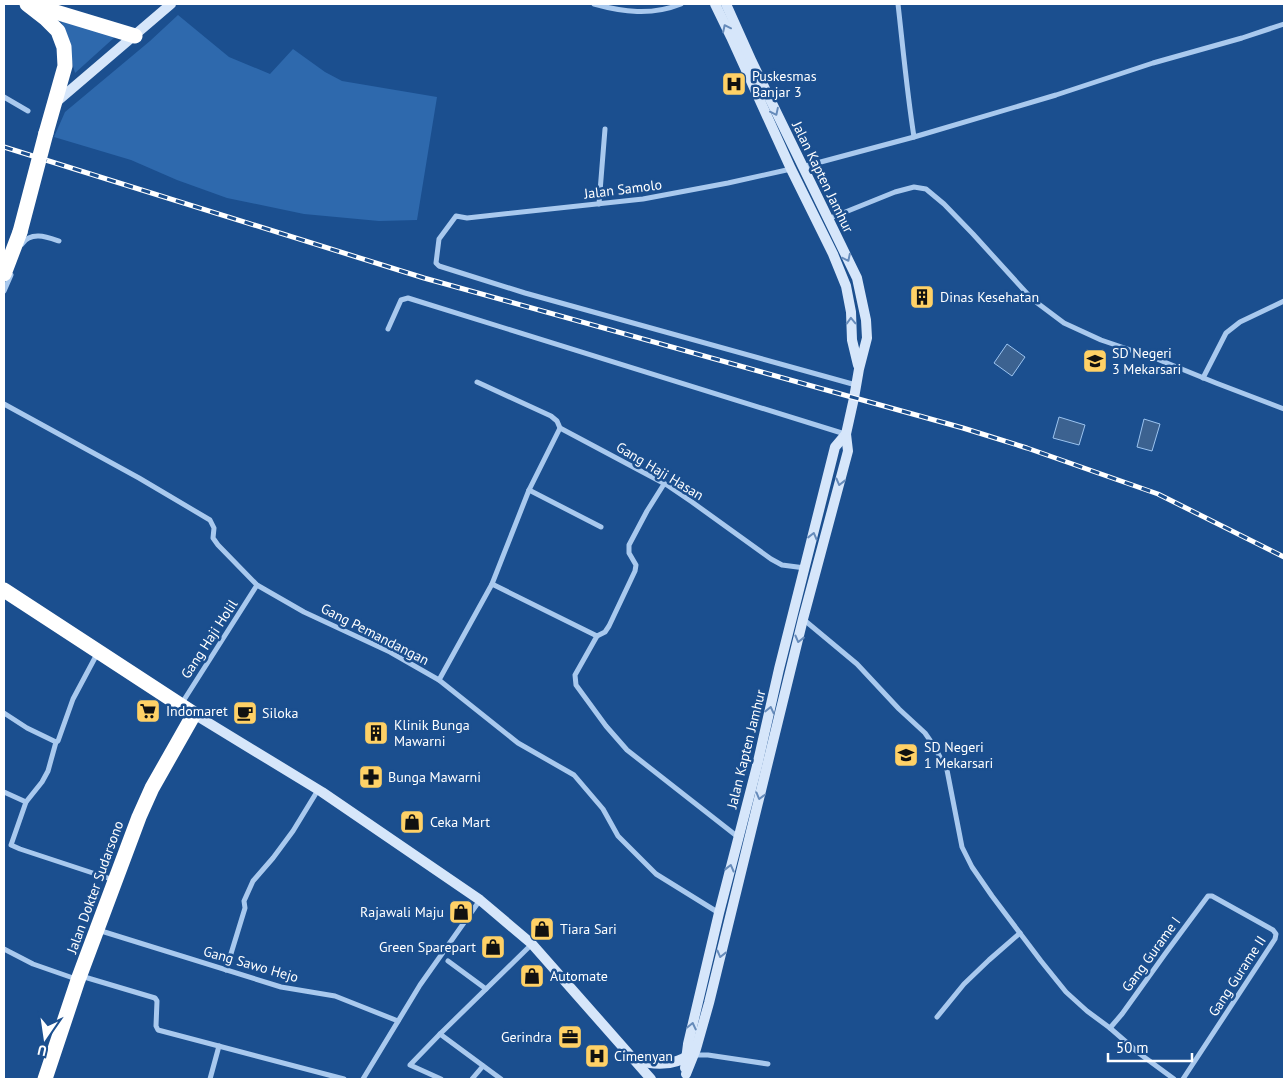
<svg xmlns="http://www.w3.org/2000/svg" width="1288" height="1083" font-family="'PT Sans',sans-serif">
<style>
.green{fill:#2e69ad}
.water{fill:#3c6290;stroke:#9cc4f0}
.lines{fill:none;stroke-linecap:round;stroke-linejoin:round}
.street{stroke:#a9c9ee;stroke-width:5}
.secondary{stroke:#d6e6fa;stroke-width:10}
.highway{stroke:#fff;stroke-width:15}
.rail-casing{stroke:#fff;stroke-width:5}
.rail{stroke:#1b4f8f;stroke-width:3;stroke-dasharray:9;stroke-linecap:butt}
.highway-bridge{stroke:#fff;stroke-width:15}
.oneway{stroke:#668bba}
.labels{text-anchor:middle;stroke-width:5;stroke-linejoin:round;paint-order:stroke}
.poi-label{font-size:14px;fill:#fff;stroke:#1b4f8f;text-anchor:start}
.street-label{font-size:14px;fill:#fff;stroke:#1b4f8f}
</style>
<rect width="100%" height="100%" fill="#1b4f8f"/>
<g class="green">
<path d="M178,15L229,57L270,74L293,49L325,72L342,81L437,97L417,220L379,221L304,214L227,198L177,180L131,160L54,137L65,112L150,41Z"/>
<path d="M61,20L116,36L75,73Z"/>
</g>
<g class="water">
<path d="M1007,344L1025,357L1012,376L994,363Z"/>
<path d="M1059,417L1085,425L1079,445L1053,438Z"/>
<path d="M1144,419L1160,424L1152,451L1137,447Z"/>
</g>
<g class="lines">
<g class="street">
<path d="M594,4C623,12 651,16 681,4"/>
<path d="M898,4C903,48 907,93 914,137"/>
<path d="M4,97L28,111"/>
<path d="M802,167L914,137L1056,95L1153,63L1242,38L1284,24"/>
<path d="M791,169L728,183L643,199L467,218L456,216L439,239L436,263L439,266L525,293L856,385"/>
<path d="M599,204L605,129"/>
<path d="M828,219L895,192L914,187L926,189L944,204L973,234L1032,299L1064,323L1101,340L1157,359L1216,383L1284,409"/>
<path d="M22,244C31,231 47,237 59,241"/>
<path d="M4,291L11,275"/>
<path d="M388,329L401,300L408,298L845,434"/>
<path d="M1203,378L1226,333L1240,322L1284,301"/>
<path d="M477,382L551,416L557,421L560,428"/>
<path d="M4,404L139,478L210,520L214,528L213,538L218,545L257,585L304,612L390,652L439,680L518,743L574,775L603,809L618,836L656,874L719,913"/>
<path d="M529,490L601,527"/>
<path d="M492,584L597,636L575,675L576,685L606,726L627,750L738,837"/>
<path d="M803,619L857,664L899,709L925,733L934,746L947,770L962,847L972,867L992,896L1041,961L1066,992L1087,1011L1110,1028L1140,1054L1174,1079"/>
<path d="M597,636L605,632L609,626L635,571L636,565L629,553V545L647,511L664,484"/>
<path d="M439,680L492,584L529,490L560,428L667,485L692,502L771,559L782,565L805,568"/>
<path d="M182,703L257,585"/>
<path d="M4,713L27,728L56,742L58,741L73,699L97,654"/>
<path d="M56,742L48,771L42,782L26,802L11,845L20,849L114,880"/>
<path d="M4,792L26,802"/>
<path d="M98,930L281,987L335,996L398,1021"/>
<path d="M4,949L33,964L76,979"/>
<path d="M448,961L486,989"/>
<path d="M226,970L245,908L244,901L253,881L273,858L293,831L318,790"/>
<path d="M81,976L155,998L157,1001L156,1026L158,1030L344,1079"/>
<path d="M937,1017L964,984L989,960L1020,933"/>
<path d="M1110,1028L1122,1014L1165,954L1208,896H1212L1273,930L1276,934L1275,939L1183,1079"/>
<path d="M440,1034L501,1079"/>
<path d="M694,1055H708L768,1064"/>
<path d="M210,1079L219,1046"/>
<path d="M363,1079L420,985L480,900"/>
<path d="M441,1079L410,1065L440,1034L532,944"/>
<path d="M472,1079L483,1066"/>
</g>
<g class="secondary">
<path d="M715,4L731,37L791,169L833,254L846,286L851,312L852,340L858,365"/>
<path d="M54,104L171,4"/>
<path d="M194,714L322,792L480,900L532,944L651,1079"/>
<path d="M635,1060C653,1065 674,1067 690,1054"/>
<path d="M685,1068L688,1044L719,913L757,766L779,669L835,447L846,434"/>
<path d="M686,1074L696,1049L709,1003L803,619L848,451L846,434L854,398L859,369L867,338L866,320L857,278L752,62L726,4"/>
</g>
<g class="highway">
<path d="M27,4L45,18L58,31L64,47L65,66L46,133"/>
<path d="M36,6L135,36"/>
<path d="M4,274L20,232"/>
<path d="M4,590L194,714L152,788L139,817L78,980L45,1079"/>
</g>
<defs>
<path id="rail" d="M4,147L424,278L963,428L1027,448L1158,494L1284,557"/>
</defs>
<use href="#rail" class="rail-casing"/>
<use href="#rail" class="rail"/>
<path class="highway-bridge" d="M20,232L46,133"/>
</g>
<defs><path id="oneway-chevron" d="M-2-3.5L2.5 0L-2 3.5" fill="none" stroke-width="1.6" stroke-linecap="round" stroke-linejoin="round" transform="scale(1.25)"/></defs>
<g class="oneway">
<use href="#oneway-chevron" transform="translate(726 28) rotate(-116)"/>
<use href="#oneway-chevron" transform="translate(775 112) rotate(64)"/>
<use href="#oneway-chevron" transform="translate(847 258) rotate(64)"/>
<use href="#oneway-chevron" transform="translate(851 321) rotate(-92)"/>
<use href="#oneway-chevron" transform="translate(840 482) rotate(104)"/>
<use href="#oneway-chevron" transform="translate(813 536) rotate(-76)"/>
<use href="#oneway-chevron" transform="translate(799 639) rotate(104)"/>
<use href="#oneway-chevron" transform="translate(770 710) rotate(-77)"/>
<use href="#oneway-chevron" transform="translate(760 796) rotate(105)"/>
<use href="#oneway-chevron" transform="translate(730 868) rotate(-76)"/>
<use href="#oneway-chevron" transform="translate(721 954) rotate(104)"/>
<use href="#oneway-chevron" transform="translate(692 1026) rotate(-77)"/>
</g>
<defs>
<symbol id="hospital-square" viewBox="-11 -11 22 22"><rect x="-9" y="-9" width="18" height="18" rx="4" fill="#ffd166" stroke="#1b4f8f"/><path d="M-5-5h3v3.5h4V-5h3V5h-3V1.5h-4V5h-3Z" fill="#111"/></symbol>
<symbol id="building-square" viewBox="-11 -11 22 22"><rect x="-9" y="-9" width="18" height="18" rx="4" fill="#ffd166" stroke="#1b4f8f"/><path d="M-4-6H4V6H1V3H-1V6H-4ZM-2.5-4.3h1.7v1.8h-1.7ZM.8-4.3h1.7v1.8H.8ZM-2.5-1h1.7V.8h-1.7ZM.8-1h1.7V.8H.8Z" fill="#111"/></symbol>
<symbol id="school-square" viewBox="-11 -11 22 22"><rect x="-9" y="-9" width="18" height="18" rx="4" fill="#ffd166" stroke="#1b4f8f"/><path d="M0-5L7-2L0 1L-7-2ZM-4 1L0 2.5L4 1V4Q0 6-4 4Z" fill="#111"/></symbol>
<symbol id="supermarket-square" viewBox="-11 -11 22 22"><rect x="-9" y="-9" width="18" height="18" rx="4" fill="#ffd166" stroke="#1b4f8f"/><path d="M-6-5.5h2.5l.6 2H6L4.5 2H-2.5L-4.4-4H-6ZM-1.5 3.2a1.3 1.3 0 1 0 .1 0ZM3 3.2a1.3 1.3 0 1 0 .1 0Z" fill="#111"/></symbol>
<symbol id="cafe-square" viewBox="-11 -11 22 22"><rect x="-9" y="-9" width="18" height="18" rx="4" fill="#ffd166" stroke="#1b4f8f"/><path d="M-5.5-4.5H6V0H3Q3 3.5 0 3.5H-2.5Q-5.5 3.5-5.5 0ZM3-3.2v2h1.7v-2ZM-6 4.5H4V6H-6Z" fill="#111"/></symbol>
<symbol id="pharmacy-square" viewBox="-11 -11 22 22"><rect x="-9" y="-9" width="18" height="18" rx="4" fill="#ffd166" stroke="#1b4f8f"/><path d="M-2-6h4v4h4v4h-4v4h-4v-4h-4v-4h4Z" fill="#111"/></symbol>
<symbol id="shop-square" viewBox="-11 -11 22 22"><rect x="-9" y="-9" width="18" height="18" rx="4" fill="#ffd166" stroke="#1b4f8f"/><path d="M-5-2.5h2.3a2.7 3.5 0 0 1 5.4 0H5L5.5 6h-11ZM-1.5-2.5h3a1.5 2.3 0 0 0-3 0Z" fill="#111"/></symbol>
<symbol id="office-square" viewBox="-11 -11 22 22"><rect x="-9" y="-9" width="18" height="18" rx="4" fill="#ffd166" stroke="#1b4f8f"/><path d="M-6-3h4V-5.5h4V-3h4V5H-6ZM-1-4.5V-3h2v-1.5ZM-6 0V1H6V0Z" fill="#111"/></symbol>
</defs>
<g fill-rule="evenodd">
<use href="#hospital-square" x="720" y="70" width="28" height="28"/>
<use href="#building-square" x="908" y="283" width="28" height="28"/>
<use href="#school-square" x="1081" y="347" width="28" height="28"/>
<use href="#supermarket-square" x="134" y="697" width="28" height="28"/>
<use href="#cafe-square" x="231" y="699" width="28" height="28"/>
<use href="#building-square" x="362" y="719" width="28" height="28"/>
<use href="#school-square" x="892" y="741" width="28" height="28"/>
<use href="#pharmacy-square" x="357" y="763" width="28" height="28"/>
<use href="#shop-square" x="398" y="808" width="28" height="28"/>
<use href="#shop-square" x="447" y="898" width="28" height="28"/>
<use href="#shop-square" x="528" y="915" width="28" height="28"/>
<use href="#shop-square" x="479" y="933" width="28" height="28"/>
<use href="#shop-square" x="518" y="962" width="28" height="28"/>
<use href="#office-square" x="556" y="1023" width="28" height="28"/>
<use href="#hospital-square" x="583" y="1042" width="28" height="28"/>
</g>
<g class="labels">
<g class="poi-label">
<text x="752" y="81">Puskesmas<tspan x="752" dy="16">Banjar 3</tspan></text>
<text x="940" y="302">Dinas Kesehatan</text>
<text x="1112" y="358">SD Negeri<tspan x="1112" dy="16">3 Mekarsari</tspan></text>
<text x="166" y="716">Indomaret</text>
<text x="262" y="718">Siloka</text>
<text x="394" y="730">Klinik Bunga<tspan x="394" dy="16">Mawarni</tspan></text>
<text x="924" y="752">SD Negeri<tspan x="924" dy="16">1 Mekarsari</tspan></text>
<text x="388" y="782">Bunga Mawarni</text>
<text x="430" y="827">Ceka Mart</text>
<text x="444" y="917" text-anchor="end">Rajawali Maju</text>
<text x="560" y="934">Tiara Sari</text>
<text x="476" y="952" text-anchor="end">Green Sparepart</text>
<text x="550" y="981">Automate</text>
<text x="552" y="1042" text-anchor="end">Gerindra</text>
<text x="614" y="1061">Cimenyan</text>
</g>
<g class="street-label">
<text transform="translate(823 177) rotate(64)" y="5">Jalan Kapten Jamhur</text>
<text transform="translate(623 189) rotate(-7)" y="5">Jalan Samolo</text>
<text transform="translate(660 471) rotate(31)" y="5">Gang Haji Hasan</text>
<text transform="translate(375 634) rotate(27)" y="5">Gang Pemandangan</text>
<text transform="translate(209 639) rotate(-57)" y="5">Gang Haji Holil</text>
<text transform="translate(746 749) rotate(-76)" y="5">Jalan Kapten Jamhur</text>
<text transform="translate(95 887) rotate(-70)" y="5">Jalan Dokter Sudarsono</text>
<text transform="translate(1151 954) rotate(-54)" y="5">Gang Gurame I</text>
<text transform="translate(251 964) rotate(16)" y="5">Gang Sawo Hejo</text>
<text transform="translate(1237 976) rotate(-57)" y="5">Gang Gurame II</text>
</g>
</g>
<rect width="1288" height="1083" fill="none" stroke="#ffffff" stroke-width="10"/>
<g transform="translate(45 1038) rotate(193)" stroke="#1b4f8f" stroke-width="4" paint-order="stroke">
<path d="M0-4L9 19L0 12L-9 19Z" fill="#ffffff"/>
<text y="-8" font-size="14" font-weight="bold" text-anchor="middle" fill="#ffffff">U</text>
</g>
<path d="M1108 1053v8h84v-8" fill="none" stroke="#ffffff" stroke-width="2.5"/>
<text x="1116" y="1053" font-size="15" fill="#ffffff" stroke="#1b4f8f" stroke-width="4" paint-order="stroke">50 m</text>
</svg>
